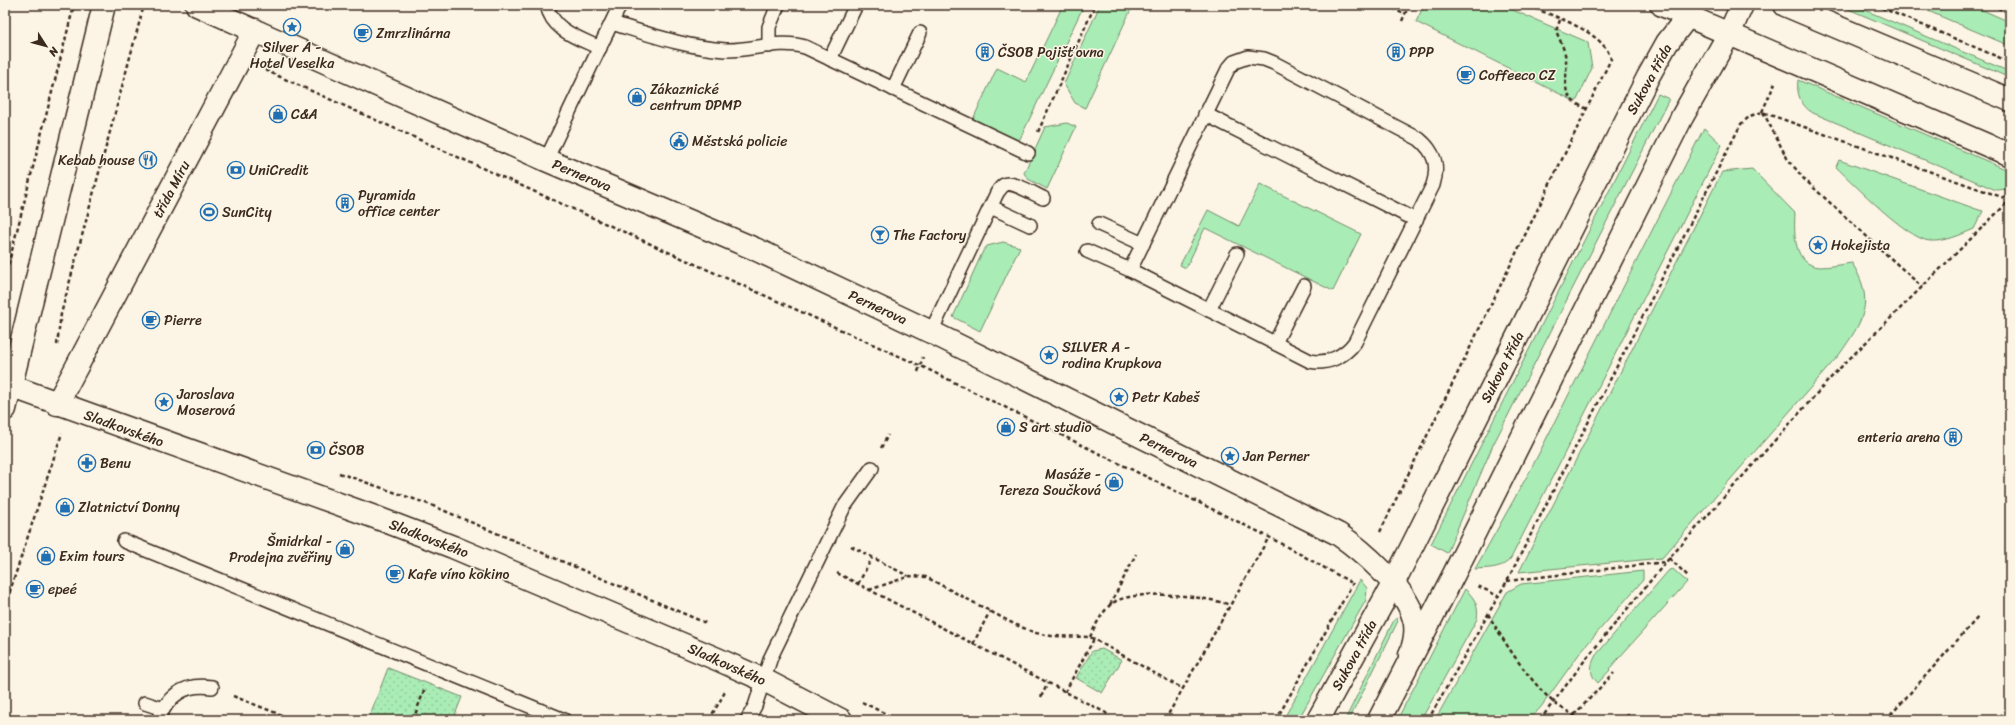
<svg xmlns="http://www.w3.org/2000/svg" width="2015" height="725" font-family="Sriracha,sans-serif">
<style>
.grass{fill:#aaecb5;stroke:#728b6a}
.park{fill:url(#park-dots);stroke:#728b6a}
.lines{fill:none;stroke-linecap:round;stroke-linejoin:round}
.lane-casing{stroke:#3b2a1e;stroke-width:16}
.street-casing{stroke:#3b2a1e;stroke-width:25}
.secondary-casing{stroke:#3b2a1e;stroke-width:25}
.path{stroke:#3b2a1e;stroke-width:2.5;stroke-dasharray:4 3;stroke-linecap:butt}
.lane{stroke:#fcf5e5;stroke-width:13}
.street{stroke:#fcf5e5;stroke-width:22}
.secondary{stroke:#fcf5e5;stroke-width:22}
.labels{text-anchor:middle;stroke-width:3;stroke-linejoin:round;paint-order:stroke}
.poi-label{font-size:14px;fill:#3b2a1e;stroke:#fcf5e5;text-anchor:start}
.street-label{font-size:14px;fill:#3b2a1e;stroke:#fcf5e5}
</style>
<defs>
<pattern id="park-dots" width="8" height="8" patternUnits="userSpaceOnUse"><rect width="8" height="8" fill="#aaecb5"/><path d="M2 2h.1M6 6h.1" fill="none" stroke="#93cb9b" stroke-width="1.8" stroke-linecap="round"/></pattern>
</defs>
<rect width="100%" height="100%" fill="#fcf5e5"/>
<filter id="ink" filterUnits="userSpaceOnUse"><feTurbulence type="fractalNoise" baseFrequency=".025" numOctaves="2"/><feDisplacementMap in="SourceGraphic" scale="8" xChannelSelector="R" yChannelSelector="G"/><feConvolveMatrix kernelMatrix="1 2 1 2 8 2 1 2 1" color-interpolation-filters="sRGB"/></filter>
<g filter="url(#ink)">
<g class="grass">
<path d="M1063,5H1084L1019,141L973,119L997,68L1026,82Z"/>
<path d="M1100,5H1133L1085,108L1075,103L1064,84Z"/>
<path d="M1424,5H1501L1585,41L1588,43L1592,68L1576,102L1416,22Z"/>
<path d="M1839,5H1853L2010,72V78Z"/>
<path d="M1914,5H1971L2010,22V46Z"/>
<path d="M1798,80L2010,171V189L1996,190L1813,113C1801,106 1796,94 1798,80Z"/>
<path d="M1658,94L1669,99L1493,445L1447,553L1431,544Z"/>
<path d="M1067,123L1076,127L1047,189L1028,179L1024,173L1045,127Z"/>
<path d="M1704,128L1722,145L1511,558C1503,569 1488,568 1475,569L1531,469Z"/>
<path d="M1839,160L1979,210L1983,211L1974,229C1960,235 1945,242 1930,241C1908,240 1853,183 1836,167Z"/>
<path d="M1752,169L1795,213C1794,233 1793,265 1820,267C1830,267 1842,264 1852,263C1876,302 1863,321 1839,355L1662,558L1519,572L1722,172Z"/>
<path d="M1260,184L1361,234L1333,291L1205,228L1186,268L1180,265L1208,210L1239,226Z"/>
<path d="M1003,242L1020,247L980,331L953,317L983,251L987,246Z"/>
<path d="M1673,569L1687,582L1609,669L1610,670L1598,683C1589,674 1590,666 1596,655L1669,570Z"/>
<path d="M1643,571V580L1582,650L1541,707L1529,720H1435L1507,592L1521,584Z"/>
<path d="M1360,580L1367,588L1366,600L1298,720H1283Z"/>
<path d="M1465,589C1475,598 1479,606 1477,619L1421,720H1397Z"/>
<path d="M1397,618L1398,621L1349,720H1345L1394,620Z"/>
</g>
<g class="park">
<path d="M1102,649L1122,660L1102,693L1076,678L1092,651Z"/>
<path d="M388,668L462,697L453,720H368Z"/>
</g>
<g class="lines">
<defs>
<g id="lane">
<path d="M547,5C552,31 579,38 600,48"/>
<path d="M612,23C648,34 687,48 726,50C752,51 779,39 805,47L1028,153"/>
<path d="M769,46V27L778,5"/>
<path d="M1248,57L1264,59L1274,63L1419,139C1435,152 1439,166 1433,185L1355,342C1345,356 1327,365 1310,361L1130,270L1228,69L1234,62Z"/>
<path d="M830,59L856,5"/>
<path d="M893,89L920,33"/>
<path d="M1205,114L1416,220"/>
<path d="M546,160L620,5"/>
<path d="M991,207L1030,225"/>
<path d="M1099,224L1143,244"/>
<path d="M1087,251L1130,270"/>
<path d="M1209,310L1237,254"/>
<path d="M931,332L997,193C999,190 1001,187 1004,185C1011,180 1034,194 1043,198"/>
<path d="M1275,343L1304,286"/>
<path d="M124,541L564,720"/>
<path d="M145,703L163,709"/>
<path d="M158,720C168,695 185,683 212,687"/>
<path d="M747,720L755,706L771,657L844,507L872,468"/>
</g>
<g id="street">
<path d="M197,5L546,160L755,249L931,332L1338,534C1362,550 1405,588 1413,616C1418,629 1415,642 1410,655"/>
<path d="M1729,34L1742,5"/>
<path d="M5,384L372,516L453,547L717,659L764,680L841,720"/>
<path d="M57,404L255,30"/>
<path d="M5,409L104,5"/>
</g>
<g id="secondary">
<path d="M1662,5L2010,155"/>
<path d="M1785,5L2010,100"/>
<path d="M1318,720L1393,584L1648,77L1667,43L1688,16"/>
<path d="M1379,720L1454,574L1682,117L1729,34"/>
</g>
</defs>
<use href="#lane" class="lane-casing"/>
<use href="#street" class="street-casing"/>
<use href="#secondary" class="secondary-casing"/>
<g class="path">
<path d="M1386,5L1404,14"/>
<path d="M1875,5L2010,62"/>
<path d="M1991,5L2010,13"/>
<path d="M1560,20L1556,31C1560,40 1565,50 1566,60C1568,86 1558,96 1587,109"/>
<path d="M1402,21L1409,5"/>
<path d="M265,70L921,366L1269,537L1352,583"/>
<path d="M1762,112L1775,83"/>
<path d="M1763,112L1787,158L1803,178L1922,287"/>
<path d="M1038,132L1095,5"/>
<path d="M5,278L74,5"/>
<path d="M57,345L61,314L144,5"/>
<path d="M918,372L923,357"/>
<path d="M881,448L888,435"/>
<path d="M339,473L431,505L708,624"/>
<path d="M1380,532L1611,59C1603,30 1552,16 1526,5"/>
<path d="M851,546L908,576"/>
<path d="M1669,558L1689,577"/>
<path d="M837,573L1106,713L1111,720"/>
<path d="M1507,581L1665,562"/>
<path d="M858,584L872,558"/>
<path d="M1478,586L1498,596"/>
<path d="M869,590L910,576L926,577L1016,625L1036,633L1051,636L1090,637L1183,689"/>
<path d="M1110,605L1136,554"/>
<path d="M5,606L62,433"/>
<path d="M1488,614C1506,645 1525,675 1552,701C1560,708 1572,713 1580,720"/>
<path d="M1090,637C1095,626 1101,614 1110,605C1130,587 1206,596 1230,605"/>
<path d="M973,644L990,611"/>
<path d="M1065,692L1094,639"/>
<path d="M233,696L294,720"/>
<path d="M1041,697L1048,683"/>
<path d="M862,702L898,720"/>
<path d="M5,714L21,720"/>
<path d="M1574,715L1614,673"/>
<path d="M413,720L425,688"/>
<path d="M709,720L725,692"/>
<path d="M1165,720L1269,537"/>
<path d="M1276,720L1353,583"/>
<path d="M1428,720L1507,581L1741,124L1750,116L1762,112L2010,200"/>
<path d="M1540,720L1585,660L1666,562L1836,372L2010,200"/>
<path d="M1612,720L1629,715"/>
<path d="M1886,720L1979,616"/>
</g>
<use href="#lane" class="lane"/>
<use href="#street" class="street"/>
<use href="#secondary" class="secondary"/>
</g>
</g>
<defs>
<symbol id="sight-ring" viewBox="-11 -11 22 22"><circle r="9.5" fill="#fcf5e5" stroke="#1f6fb2" stroke-width="1.5"/><path d="M0-6L1.8-2.2L6-1.7L2.9 1.2L3.7 5.4L0 3.3L-3.7 5.4L-2.9 1.2L-6-1.7L-1.8-2.2Z" fill="#1f6fb2"/></symbol>
<symbol id="cafe-ring" viewBox="-11 -11 22 22"><circle r="9.5" fill="#fcf5e5" stroke="#1f6fb2" stroke-width="1.5"/><path d="M-5.5-4.5H6V0H3Q3 3.5 0 3.5H-2.5Q-5.5 3.5-5.5 0ZM3-3.2v2h1.7v-2ZM-6 4.5H4V6H-6Z" fill="#1f6fb2"/></symbol>
<symbol id="building-ring" viewBox="-11 -11 22 22"><circle r="9.5" fill="#fcf5e5" stroke="#1f6fb2" stroke-width="1.5"/><path d="M-4-6H4V6H1V3H-1V6H-4ZM-2.5-4.3h1.7v1.8h-1.7ZM.8-4.3h1.7v1.8H.8ZM-2.5-1h1.7V.8h-1.7ZM.8-1h1.7V.8H.8Z" fill="#1f6fb2"/></symbol>
<symbol id="shop-ring" viewBox="-11 -11 22 22"><circle r="9.5" fill="#fcf5e5" stroke="#1f6fb2" stroke-width="1.5"/><path d="M-5-2.5h2.3a2.7 3.5 0 0 1 5.4 0H5L5.5 6h-11ZM-1.5-2.5h3a1.5 2.3 0 0 0-3 0Z" fill="#1f6fb2"/></symbol>
<symbol id="civic-ring" viewBox="-11 -11 22 22"><circle r="9.5" fill="#fcf5e5" stroke="#1f6fb2" stroke-width="1.5"/><path d="M-.6-6.5H3V-4.5H.6V-3L4-1V1h2V6H-6V1h2V-1L-.6-3ZM-1.2 2.5V6h2.4V2.5Z" fill="#1f6fb2"/></symbol>
<symbol id="restaurant-ring" viewBox="-11 -11 22 22"><circle r="9.5" fill="#fcf5e5" stroke="#1f6fb2" stroke-width="1.5"/><path d="M-5-6h1v4h1v-4h1v4h1v-4h1v5L-1.5 .5V6h-2V.5L-5-1ZM5-6V6H3V1.5H1.5Q1.5-4 5-6Z" fill="#1f6fb2"/></symbol>
<symbol id="bank-ring" viewBox="-11 -11 22 22"><circle r="9.5" fill="#fcf5e5" stroke="#1f6fb2" stroke-width="1.5"/><path d="M-6-4H6V4H-6ZM0-2.3a2.3 2.3 0 1 0 0 4.6a2.3 2.3 0 1 0 0-4.6Z" fill="#1f6fb2"/></symbol>
<symbol id="stadium-ring" viewBox="-11 -11 22 22"><circle r="9.5" fill="#fcf5e5" stroke="#1f6fb2" stroke-width="1.5"/><path d="M0-5a6.5 5 0 1 0 0 10a6.5 5 0 1 0 0-10ZM-3.5-1.8h7v3.6h-7Z" fill="#1f6fb2"/></symbol>
<symbol id="bar-ring" viewBox="-11 -11 22 22"><circle r="9.5" fill="#fcf5e5" stroke="#1f6fb2" stroke-width="1.5"/><path d="M-6-5H6L.8 .8V4.5H3.5V6h-7V4.5H-.8V.8Z" fill="#1f6fb2"/></symbol>
<symbol id="pharmacy-ring" viewBox="-11 -11 22 22"><circle r="9.5" fill="#fcf5e5" stroke="#1f6fb2" stroke-width="1.5"/><path d="M-2-6h4v4h4v4h-4v4h-4v-4h-4v-4h4Z" fill="#1f6fb2"/></symbol>
</defs>
<g fill-rule="evenodd">
<use href="#sight-ring" x="282" y="17" width="20" height="20"/>
<use href="#cafe-ring" x="353" y="23" width="20" height="20"/>
<use href="#building-ring" x="975" y="42" width="20" height="20"/>
<use href="#building-ring" x="1386" y="42" width="20" height="20"/>
<use href="#cafe-ring" x="1456" y="65" width="20" height="20"/>
<use href="#shop-ring" x="627" y="87" width="20" height="20"/>
<use href="#shop-ring" x="268" y="104" width="20" height="20"/>
<use href="#civic-ring" x="669" y="131" width="20" height="20"/>
<use href="#restaurant-ring" x="138" y="150" width="20" height="20"/>
<use href="#bank-ring" x="226" y="160" width="20" height="20"/>
<use href="#building-ring" x="335" y="193" width="20" height="20"/>
<use href="#stadium-ring" x="199" y="202" width="20" height="20"/>
<use href="#bar-ring" x="870" y="225" width="20" height="20"/>
<use href="#sight-ring" x="1808" y="235" width="20" height="20"/>
<use href="#cafe-ring" x="141" y="310" width="20" height="20"/>
<use href="#sight-ring" x="1039" y="345" width="20" height="20"/>
<use href="#sight-ring" x="1109" y="387" width="20" height="20"/>
<use href="#sight-ring" x="154" y="392" width="20" height="20"/>
<use href="#shop-ring" x="996" y="417" width="20" height="20"/>
<use href="#building-ring" x="1943" y="427" width="20" height="20"/>
<use href="#bank-ring" x="306" y="440" width="20" height="20"/>
<use href="#sight-ring" x="1220" y="446" width="20" height="20"/>
<use href="#pharmacy-ring" x="77" y="453" width="20" height="20"/>
<use href="#shop-ring" x="1104" y="472" width="20" height="20"/>
<use href="#shop-ring" x="55" y="497" width="20" height="20"/>
<use href="#shop-ring" x="335" y="539" width="20" height="20"/>
<use href="#shop-ring" x="36" y="546" width="20" height="20"/>
<use href="#cafe-ring" x="385" y="564" width="20" height="20"/>
<use href="#cafe-ring" x="25" y="579" width="20" height="20"/>
</g>
<g class="labels">
<g class="poi-label">
<text x="376" y="38">Zmrzlinárna</text>
<text x="292" y="52" text-anchor="middle">Silver A -<tspan x="292" dy="16">Hotel Veselka</tspan></text>
<text x="998" y="57">ČSOB Pojišťovna</text>
<text x="1409" y="57">PPP</text>
<text x="1479" y="80">Coffeeco CZ</text>
<text x="650" y="94">Zákaznické<tspan x="650" dy="16">centrum DPMP</tspan></text>
<text x="291" y="119">C&amp;A</text>
<text x="692" y="146">Městská policie</text>
<text x="135" y="165" text-anchor="end">Kebab house</text>
<text x="249" y="175">UniCredit</text>
<text x="358" y="200">Pyramida<tspan x="358" dy="16">office center</tspan></text>
<text x="222" y="217">SunCity</text>
<text x="893" y="240">The Factory</text>
<text x="1831" y="250">Hokejista</text>
<text x="164" y="325">Pierre</text>
<text x="1062" y="352">SILVER A -<tspan x="1062" dy="16">rodina Krupkova</tspan></text>
<text x="177" y="399">Jaroslava<tspan x="177" dy="16">Moserová</tspan></text>
<text x="1132" y="402">Petr Kabeš</text>
<text x="1019" y="432">S art studio</text>
<text x="1940" y="442" text-anchor="end">enteria arena</text>
<text x="329" y="455">ČSOB</text>
<text x="1243" y="461">Jan Perner</text>
<text x="100" y="468">Benu</text>
<text x="1101" y="479" text-anchor="end">Masáže -<tspan x="1101" dy="16">Tereza Součková</tspan></text>
<text x="78" y="512">Zlatnictví Donny</text>
<text x="332" y="546" text-anchor="end">Šmidrkal -<tspan x="332" dy="16">Prodejna zvěřiny</tspan></text>
<text x="59" y="561">Exim tours</text>
<text x="408" y="579">Kafe víno kokino</text>
<text x="48" y="594">epeé</text>
</g>
<g class="street-label">
<text transform="translate(1649 79) rotate(-61)" y="5">Sukova třída</text>
<text transform="translate(582 175) rotate(23)" y="5">Pernerova</text>
<text transform="translate(171 189) rotate(-62)" y="5">třída Míru</text>
<text transform="translate(878 307) rotate(25)" y="5">Pernerova</text>
<text transform="translate(1502 367) rotate(-63)" y="5">Sukova třída</text>
<text transform="translate(124 428) rotate(20)" y="5">Sladkovského</text>
<text transform="translate(1169 450) rotate(26)" y="5">Pernerova</text>
<text transform="translate(429 538) rotate(21)" y="5">Sladkovského</text>
<text transform="translate(1354 655) rotate(-61)" y="5">Sukova třída</text>
<text transform="translate(727 664) rotate(24)" y="5">Sladkovského</text>
</g>
</g>
<rect width="2015" height="725" fill="none" stroke="#fcf5e5" stroke-width="20"/>
<rect x="10" y="10" width="1995" height="705" fill="none" stroke="#3b2a1e" stroke-width="1.5" filter="url(#ink)"/>
<g transform="translate(46 46) rotate(126)" stroke="#fcf5e5" stroke-width="3" paint-order="stroke">
<path d="M0-3L7 15L0 10L-7 15Z" fill="#3b2a1e"/>
<text y="-6" font-size="11" font-weight="bold" text-anchor="middle" fill="#3b2a1e">N</text>
</g>
</svg>
